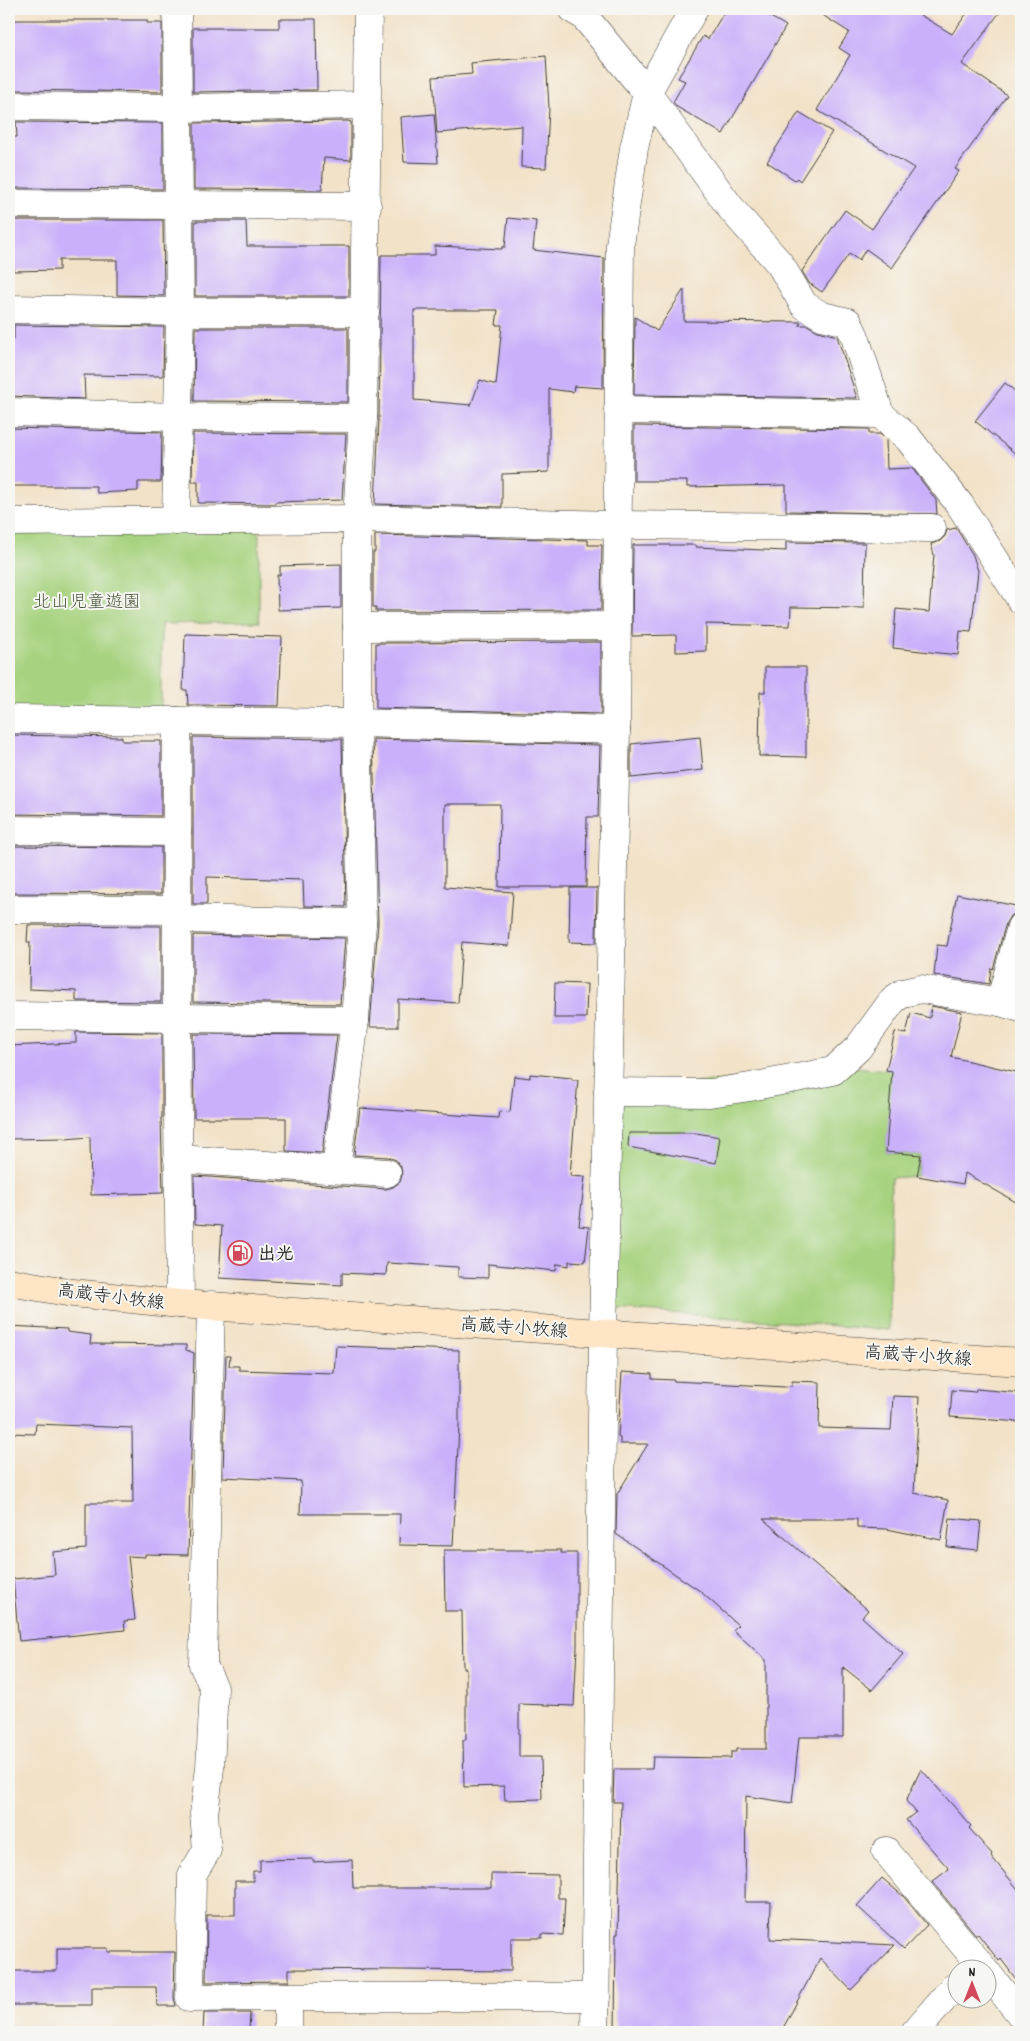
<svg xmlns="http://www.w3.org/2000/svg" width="1030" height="2041" font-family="Dekko,'Klee One',sans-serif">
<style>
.green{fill:#a7d380;stroke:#62784e}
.building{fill:#cab0fa;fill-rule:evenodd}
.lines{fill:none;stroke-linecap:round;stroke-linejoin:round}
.street-casing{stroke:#3c3a36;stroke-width:29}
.secondary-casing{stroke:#3c3a36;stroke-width:29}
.street{stroke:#fff;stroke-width:28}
.secondary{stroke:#fde5c5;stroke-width:28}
.labels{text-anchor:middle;stroke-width:4;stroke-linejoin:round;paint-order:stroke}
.park-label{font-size:18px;fill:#4d5c3f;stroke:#f6f6f2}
.poi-label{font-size:18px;font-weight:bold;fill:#1c1c1c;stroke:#f6f6f2;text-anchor:start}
.street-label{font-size:18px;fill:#1c1c1c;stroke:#f6f6f2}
</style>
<rect width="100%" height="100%" fill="#f6f6f2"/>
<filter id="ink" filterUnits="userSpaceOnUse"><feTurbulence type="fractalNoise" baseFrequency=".02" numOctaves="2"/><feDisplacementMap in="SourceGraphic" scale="10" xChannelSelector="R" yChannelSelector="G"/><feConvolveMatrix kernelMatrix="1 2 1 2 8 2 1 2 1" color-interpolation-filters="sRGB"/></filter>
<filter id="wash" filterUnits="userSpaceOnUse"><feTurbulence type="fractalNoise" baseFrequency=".0096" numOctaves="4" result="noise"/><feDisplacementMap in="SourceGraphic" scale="20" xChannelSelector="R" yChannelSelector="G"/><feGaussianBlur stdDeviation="1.12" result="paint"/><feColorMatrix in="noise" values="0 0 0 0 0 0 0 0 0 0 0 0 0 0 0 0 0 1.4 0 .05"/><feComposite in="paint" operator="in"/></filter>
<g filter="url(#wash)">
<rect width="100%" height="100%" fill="#f2e2c8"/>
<g class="green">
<path d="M259,520V622L161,624V721L9,719V522Z"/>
<path d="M854,1067L898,1071L889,1117L886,1152L920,1155L917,1176L891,1178L889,1330L604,1308L608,1092Z"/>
</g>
<g id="blocks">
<g class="building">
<path d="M726,9H757L786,26L723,134L677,107L673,102L685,81L678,78L703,36L708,39Z"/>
<path d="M813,9H910L952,34L970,9H1002L962,64L1007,95L955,169L959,171L892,268L866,249L859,260L849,254L822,292L809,283L802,271L845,210L872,229L914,168L817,110L850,55L839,48L849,32Z"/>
<path d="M279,19H316L317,90L193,92V28H279Z"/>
<path d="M11,20H147V23H162V92L15,90V83H13V67L9,66V25H11Z"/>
<path d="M546,56L549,108L546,168L521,167L522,126L437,133L433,77L472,74L471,63Z"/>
<path d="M799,112L832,132L800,181L797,178L795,180L767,162Z"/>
<path d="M434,114L438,163L404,162L401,117Z"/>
<path d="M348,121L351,122V160L324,158L322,190L194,189V123Z"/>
<path d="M16,122L163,123V189L9,188V137H17Z"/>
<path d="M508,218L536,221L533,250L604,258L603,388L574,386L573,392L549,389V472L502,474V507L375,504L379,418L381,255H435V246L502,249V247H505ZM414,310H498L496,325H502L496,385L480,380L471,405L414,400Z"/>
<path d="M9,220H163L164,296L117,295V260H59V270L13,271V265H9Z"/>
<path d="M195,221H246L247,246H349V296H195Z"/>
<path d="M684,289V321L801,322L799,325H807L818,331L837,336L857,398L634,395L635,317L657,331Z"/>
<path d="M14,325L164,327L163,376L84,375L85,399L9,396V339H14Z"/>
<path d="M195,328H348V402L194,401Z"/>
<path d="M1005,383L1021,396V458L975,421Z"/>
<path d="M634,426L869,429V434H880L886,440L887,469L912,468L936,500L937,514L786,511V485L687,487V481H634Z"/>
<path d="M9,428L162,432L161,482H138V491L97,493L96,486H9Z"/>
<path d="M193,433L346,434L342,500L275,502V504L198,503V482H192Z"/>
<path d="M956,528L973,555L978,571L971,632L960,631L958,655L893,648L896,609L929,612L934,555L931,544L940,541L945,536L947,530Z"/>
<path d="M375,535L588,540V545H602L601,610L376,611V607H373V552H375Z"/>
<path d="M786,542L865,543L864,608L791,607L790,626L706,624V651L676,652V635L632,636L633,545H696V547L786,551Z"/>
<path d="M341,564V608L278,610L277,575H280V566Z"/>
<path d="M185,634L282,637L279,706L188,705L187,690H183Z"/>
<path d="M601,642V714L376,708V643Z"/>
<path d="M765,667H806V757L759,756L760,692H765Z"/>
<path d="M9,735L122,737V741H161V816L9,814Z"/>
<path d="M193,737L342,739L346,907L304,906L303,880L207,877V904H193Z"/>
<path d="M700,737L703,770L631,778V744Z"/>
<path d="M373,739L600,745L598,817H587L586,887H499L500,804H445V887L513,892L509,946L462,942L458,1003L398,999V1027H370L378,923Z"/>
<path d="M9,846L161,847V894L9,893Z"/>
<path d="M570,888H597L596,943L569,942Z"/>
<path d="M957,894L1021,907V912L1010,916L1006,923L993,969L991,968L989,984L934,975L937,945L947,946Z"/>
<path d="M28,925L161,926V1002L76,1001V991L29,989L30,942H27Z"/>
<path d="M193,935L345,938L340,1004L193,1002Z"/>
<path d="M555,983L587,984L586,1018H554Z"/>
<path d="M931,1006L962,1012L951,1057L1021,1073V1205L965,1173L963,1184L917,1176L921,1155L886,1152L892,1071L886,1070L895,1032L906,1034L911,1013L930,1018Z"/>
<path d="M76,1032L162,1033V1118H161L163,1193L91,1195L90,1137L65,1139V1138L9,1139V1046L76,1043Z"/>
<path d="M193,1034L337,1035L322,1153L286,1151V1118H194Z"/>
<path d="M530,1074L572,1078V1080H578L570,1176L585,1177L579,1226L589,1227L585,1262L569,1261V1266L557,1264L556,1271L488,1264V1278L458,1277V1267L387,1263L386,1275L342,1273V1285L219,1278L222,1226L195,1224L194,1176L386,1189L393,1187L400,1182L402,1175L401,1167L396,1160L388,1157L354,1155L360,1108L498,1118L499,1111L510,1112L514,1076L530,1078Z"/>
<path d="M629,1133H696L720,1137L716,1163L628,1147Z"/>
<path d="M9,1326L67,1329V1332L91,1335L90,1344L186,1345V1350L194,1353L188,1555L145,1554V1557L128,1556L135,1620L124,1621L125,1630L19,1641L13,1579L55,1575L53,1552L86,1549V1503H133L132,1428L36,1424L35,1434L9,1433Z"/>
<path d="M336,1346L459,1350V1426L453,1546L399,1545L400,1514H300L301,1481L223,1477L226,1356H230L229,1366H239V1370L334,1373Z"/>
<path d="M622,1372L652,1374V1379L674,1380V1381L785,1387L792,1386V1381L820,1382L819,1428L891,1430L893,1396L919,1397L914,1493L948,1500L941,1540L887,1529L857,1528V1519H763L868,1610L862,1617L903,1654L872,1690L843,1667V1737H799L792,1803L746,1796L745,1902H771L770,1939L895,1945L851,1990L820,1958L781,2032H615L616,1934H618L621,1802H613L614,1769H652L653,1757L731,1758V1752H736V1749H766V1660L733,1630L738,1625L700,1591L616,1534L617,1494L648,1444H620V1438L618,1437Z"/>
<path d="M976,1389L1021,1393V1422L950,1417L952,1390L975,1392Z"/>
<path d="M950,1518L981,1521L978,1550L947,1547Z"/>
<path d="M444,1550H561V1553H577V1647L574,1706L519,1704V1757H541L542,1799L505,1800L504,1786L464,1787L463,1740H466V1668H463L462,1611H445Z"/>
<path d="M921,1769L971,1826L969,1828L992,1854L991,1856L1021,1893V1986L1001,1959L999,1961L978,1934L976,1935L932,1882L949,1869L906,1820L916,1812L906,1801Z"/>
<path d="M313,1859V1862L352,1860L353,1888H491V1874L558,1875V1898H565L563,1935L542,1934V1938H511V1971L289,1969V1981L206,1982L207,1915H235V1881H253V1871H260V1860Z"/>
<path d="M882,1878L904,1897L927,1925L904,1949L857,1906Z"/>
<path d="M57,1948H108V1952H175L174,1998L176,2006H157L156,1987H92V2005H9V1971H57Z"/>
<path d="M204,2013H250L249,2032H203Z"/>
</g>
</g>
</g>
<g filter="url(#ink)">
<use href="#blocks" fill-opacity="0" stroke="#3c3a36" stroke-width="1"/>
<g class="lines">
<defs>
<g id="street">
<path d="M572,9L584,16L647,93L733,211L780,264L804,305L822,316L848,322L855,337L880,414L908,438L960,505L1021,600"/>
<path d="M9,106L177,108L367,105"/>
<path d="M9,204L367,206"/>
<path d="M9,309L180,312H365"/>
<path d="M618,410L880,414"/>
<path d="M9,412L179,417L363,418"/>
<path d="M176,521L180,312L177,9"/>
<path d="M9,522L357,519L617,525L932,528"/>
<path d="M357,627L617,626"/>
<path d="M9,719L357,723L616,730"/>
<path d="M177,721V1018L180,1304"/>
<path d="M9,830L177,832"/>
<path d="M9,909L177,910"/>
<path d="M177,919L362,923"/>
<path d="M1000,1002L1021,927"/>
<path d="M9,1016L355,1020"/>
<path d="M608,1092L710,1093L750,1087L833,1071L858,1048L893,1000L903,993L921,989L1000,1002L1021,1008"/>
<path d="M178,1159L387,1173"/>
<path d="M336,1169L355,1020L362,923L357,723V519L363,418L368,9"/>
<path d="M211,1305L203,1665L214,1688L210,1768L204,1814L207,1850L192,1875L190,1998L288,1997"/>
<path d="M886,1851L983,1968"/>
<path d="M988,1974L1021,2015"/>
<path d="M288,2032V1997H596"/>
<path d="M595,2032L603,1334L616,730L620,245L634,148L647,93L694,9"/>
<path d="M915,2032L952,1989L958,1985"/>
</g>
<path id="secondary" d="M9,1282L73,1293L180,1304L1021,1362"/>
</defs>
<use href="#street" class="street-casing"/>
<use href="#secondary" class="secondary-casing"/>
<use href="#street" class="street"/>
<use href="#secondary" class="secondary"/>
</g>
</g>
<defs>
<symbol id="fuel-ring" viewBox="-11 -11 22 22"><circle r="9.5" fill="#f6f6f2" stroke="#d1495b" stroke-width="1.5"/><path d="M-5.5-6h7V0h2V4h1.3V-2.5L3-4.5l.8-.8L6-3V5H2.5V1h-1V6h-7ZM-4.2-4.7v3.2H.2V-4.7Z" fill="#d1495b"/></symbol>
</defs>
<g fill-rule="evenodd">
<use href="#fuel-ring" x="226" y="1239" width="28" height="28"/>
</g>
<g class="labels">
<g class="park-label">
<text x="87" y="607">北山児童遊園</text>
</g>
<g class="poi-label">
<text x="258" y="1259">出光</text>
</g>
<g class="street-label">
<text transform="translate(111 1296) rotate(7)" y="6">高蔵寺小牧線</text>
<text transform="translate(514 1327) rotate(4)" y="6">高蔵寺小牧線</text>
<text transform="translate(918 1355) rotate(4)" y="6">高蔵寺小牧線</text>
</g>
</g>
<rect width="1030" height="2041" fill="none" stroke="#f6f6f2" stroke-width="30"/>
<g transform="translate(972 1984)"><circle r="24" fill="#f6f6f2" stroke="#9f9f9c"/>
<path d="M0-4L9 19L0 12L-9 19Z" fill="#d1495b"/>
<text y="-8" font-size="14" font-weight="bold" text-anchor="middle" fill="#1c1c1c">N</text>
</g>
</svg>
